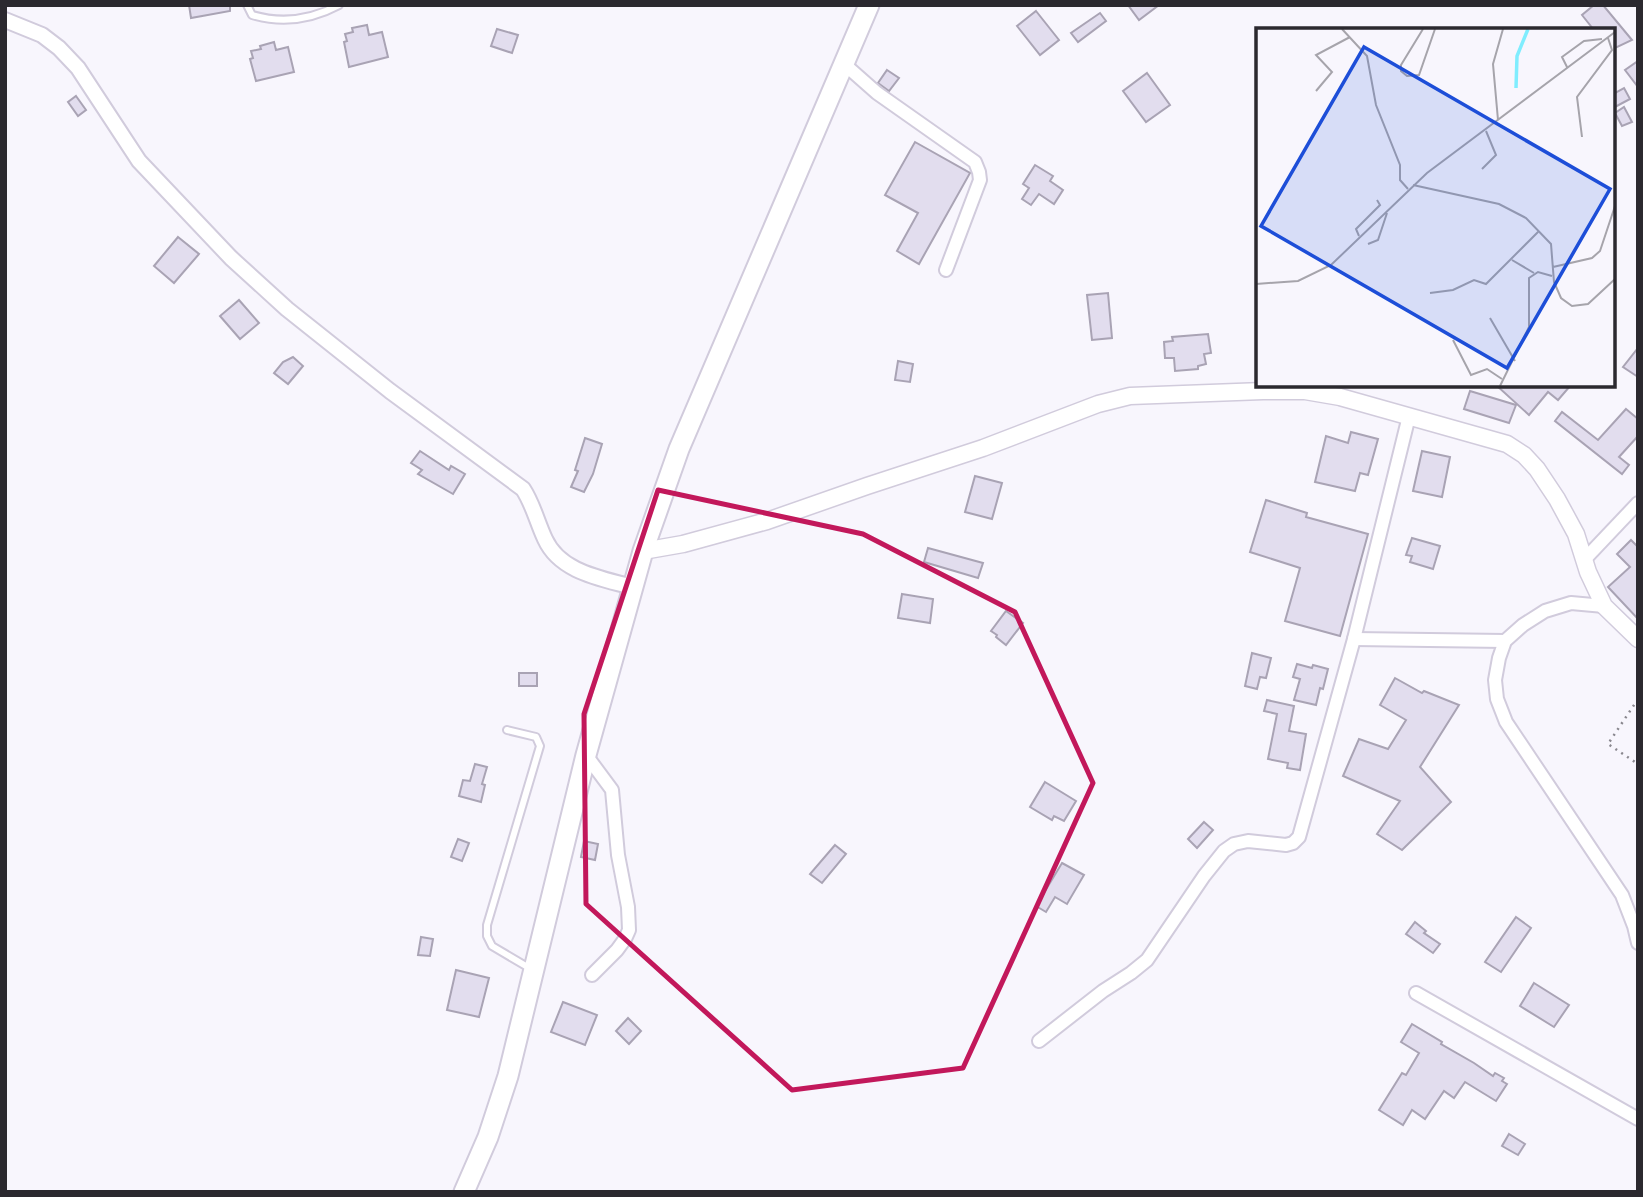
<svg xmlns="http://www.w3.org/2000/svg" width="1643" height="1197" font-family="Roboto,sans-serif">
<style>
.building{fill:#e2ddee;stroke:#a9a3b4;stroke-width:2}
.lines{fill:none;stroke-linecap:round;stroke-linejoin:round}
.service-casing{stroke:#d1cbdc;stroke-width:10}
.minor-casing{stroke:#d1cbdc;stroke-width:16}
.tertiary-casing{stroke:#d1cbdc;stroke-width:18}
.secondary-casing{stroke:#d1cbdc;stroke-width:19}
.trunk-casing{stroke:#d1cbdc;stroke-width:23}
.path{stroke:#8a888f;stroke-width:2.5;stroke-dasharray:2 5;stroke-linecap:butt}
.service{stroke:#fff;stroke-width:6}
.minor{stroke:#fff;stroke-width:12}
.tertiary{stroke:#fff;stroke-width:14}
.secondary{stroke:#fff;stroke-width:16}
.trunk{stroke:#fff;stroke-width:19}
.marked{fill:none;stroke:#c2185b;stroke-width:5;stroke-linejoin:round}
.inset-river{fill:none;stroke:#80edfe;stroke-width:3.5}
.inset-road{fill:none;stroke:#a6a4ab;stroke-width:2}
.view{fill:#1d4ed8;fill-opacity:0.15;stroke:#1d4ed8;stroke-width:3.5}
.inset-edge{fill:none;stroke:#2b292f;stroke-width:3.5}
</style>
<rect width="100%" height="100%" fill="#f8f6fd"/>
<g class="building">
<path d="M189,5H230V11L191,18Z"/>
<path d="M1128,5H1159L1139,20Z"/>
<path d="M1594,5H1603L1632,40L1613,49V30H1594L1582,15Z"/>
<path d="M1036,11L1059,40L1040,55L1017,26Z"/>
<path d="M1100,13L1106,21L1078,42L1071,33Z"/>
<path d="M367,25L369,35L382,32L388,57L349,67L344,42L347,41L345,34L353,32L352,28Z"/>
<path d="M497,29L518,35L512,53L491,46Z"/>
<path d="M274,42L276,50L288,47L294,72L256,81L250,59L253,58L251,51L261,49L260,46Z"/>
<path d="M1638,61V87L1625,70Z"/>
<path d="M887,70L899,78L889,91L878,83Z"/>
<path d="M1147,73L1170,105L1146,122L1123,91Z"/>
<path d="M1624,88L1630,99L1613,108V94Z"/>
<path d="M76,96L86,110L78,116L68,102Z"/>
<path d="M1624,107L1632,122L1622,126L1615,113Z"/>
<path d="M915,142L970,173L919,264L897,251L918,213L885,195Z"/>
<path d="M1035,165L1053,176L1050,181L1063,190L1054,204L1039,194L1031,205L1022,199L1029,188L1023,184Z"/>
<path d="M178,237L199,254L174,283L154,266Z"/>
<path d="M1108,293L1112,338L1092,340L1087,295Z"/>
<path d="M239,300L259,323L240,339L220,316Z"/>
<path d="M1208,334L1211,353L1204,354L1206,364L1198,366V369L1175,371L1174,358H1165L1164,342L1173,341L1172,337Z"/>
<path d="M1638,348V377L1623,367Z"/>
<path d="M293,357L303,366L288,384L274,373L283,362Z"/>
<path d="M898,361L913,364L910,382L895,380Z"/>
<path d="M1496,385H1571L1558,400L1548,392L1529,415Z"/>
<path d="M1470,391L1516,405L1509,423L1464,409Z"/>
<path d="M1626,409L1638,419V436L1619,457L1629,465L1622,474L1555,421L1562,412L1598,440Z"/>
<path d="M1351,432L1378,439L1368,475L1360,473L1355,491L1315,482L1326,436L1348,443Z"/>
<path d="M585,438L602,444L593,474L584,492L571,487L578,471L575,470Z"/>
<path d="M420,451L449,470L451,466L465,474L453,494L418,474L422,470L411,463Z"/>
<path d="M1422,451L1450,457L1442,497L1413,491Z"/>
<path d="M975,476L1002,483L992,519L965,512Z"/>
<path d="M1266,500L1307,513L1306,517L1368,534L1340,636L1285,621L1300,568L1250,552Z"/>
<path d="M1412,538L1440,546L1433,569L1410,562L1412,556L1406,555Z"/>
<path d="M1631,540L1638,547V619L1608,587L1630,567L1617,554Z"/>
<path d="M928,548L983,563L978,578L924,562Z"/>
<path d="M902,594L933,599L930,623L898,618Z"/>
<path d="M1006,611L1023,623L1006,645L996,637L997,635L991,631Z"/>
<path d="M1252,653L1271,658L1266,678L1260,677L1257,689L1245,686Z"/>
<path d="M1297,664L1312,668L1313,665L1328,669L1323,689L1320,688L1316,705L1294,700L1300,679L1293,677Z"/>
<rect x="519" y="673" width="18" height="13"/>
<path d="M1395,678L1422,693L1424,691L1459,705L1420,767L1451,802L1402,850L1377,834L1400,801L1343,776L1359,739L1388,749L1406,720L1380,705Z"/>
<path d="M1267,700L1294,706L1289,731L1306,734L1300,770L1287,768L1288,763L1268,759L1277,714L1264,711Z"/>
<path d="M475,764L487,767L482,784L485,785L481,802L459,796L463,780L470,781Z"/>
<path d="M1045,782L1076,801L1064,821L1054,816L1052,820L1030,807Z"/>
<path d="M1204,822L1213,830L1197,848L1188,839Z"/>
<path d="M458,839L469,843L462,861L451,857Z"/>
<path d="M584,841L598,844L595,860L581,857Z"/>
<path d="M835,845L846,854L822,883L810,874Z"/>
<path d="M1062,863L1084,875L1067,904L1055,897L1046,912L1036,906Z"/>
<path d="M1516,917L1531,928L1501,972L1485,962Z"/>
<path d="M1415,922L1426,931L1424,933L1440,944L1433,953L1406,934Z"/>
<path d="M421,937L433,939L430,956L418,955Z"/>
<path d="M456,970L489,978L479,1017L447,1010Z"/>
<path d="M1534,983L1569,1005L1554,1027L1520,1006Z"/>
<path d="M563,1002L597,1015L585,1045L551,1032Z"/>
<path d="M628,1018L641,1031L629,1044L616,1031Z"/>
<path d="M1412,1024L1442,1042L1441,1044L1474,1063L1493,1076L1495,1073L1504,1078L1502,1081L1507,1084L1496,1101L1465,1082L1454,1098L1444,1091L1425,1119L1412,1110L1403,1125L1379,1110L1402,1073L1406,1075L1419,1053L1401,1042Z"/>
<path d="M1509,1134L1525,1144L1518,1155L1502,1146Z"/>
</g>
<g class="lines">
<defs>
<g id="service">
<path d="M247,5L252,15C283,24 311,20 339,5"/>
<path d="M507,730L536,737L540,746L487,925V936L492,946L531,969"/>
</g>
<g id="minor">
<path d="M843,63L877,93L975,162L979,172L980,180L946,270"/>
<path d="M1584,560L1638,503"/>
<path d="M1604,606L1571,603L1545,611L1523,625L1505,641L1499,658L1495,680L1497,699L1506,722L1622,895L1634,926L1638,943"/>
<path d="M1354,639L1505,641"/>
<path d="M586,755L612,790L618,855L628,907L629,930L625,939L617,950L592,975"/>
<path d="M1416,993L1638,1119"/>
<path d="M1039,1041L1103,991L1131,973L1147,960L1204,876L1224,851L1234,844L1248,841L1286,845L1293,843L1299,837L1354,639L1409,416"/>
</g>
<path id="tertiary" d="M5,20L42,35L59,48L78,68L139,161L231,258L287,309L390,391L523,489C533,504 537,522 545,539C560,572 600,578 632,587"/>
<path id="secondary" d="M643,551L683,544L767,521L867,486L983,448L1098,404L1130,396L1263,391H1305L1340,397L1507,444L1524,455L1537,469L1557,499L1576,534L1588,572L1604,606L1638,639"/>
<path id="trunk" d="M464,1192L488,1137L508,1076L586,755L643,551L679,449L869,5"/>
</defs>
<use href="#service" class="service-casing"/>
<use href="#minor" class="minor-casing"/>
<use href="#tertiary" class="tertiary-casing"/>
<use href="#secondary" class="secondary-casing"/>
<use href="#trunk" class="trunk-casing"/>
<path class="path" d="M1638,699L1608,744L1638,764"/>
<use href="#service" class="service"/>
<use href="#minor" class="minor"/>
<use href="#tertiary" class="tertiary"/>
<use href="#secondary" class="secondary"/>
<use href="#trunk" class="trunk"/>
</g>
<path class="marked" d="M658,490L863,534L1015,612L1093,783L963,1068L792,1090L586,904L584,714Z"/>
<g transform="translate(1256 28)">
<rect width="359" height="359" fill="#f8f6fd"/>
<path class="inset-river" d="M260,60L261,28L272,1"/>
<path class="inset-road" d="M86,1L111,28L120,77L144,137V152L152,161M167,1L145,37V43L151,48L163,47L179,1M311,39L306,29L328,13L346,11M60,63L76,44L60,27L94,9M242,92L237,36L247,1M326,109L321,69L356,22L352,10M226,141L240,127L230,103M157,157L243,176L270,190L295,216L298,254L305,270L316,278L332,276L359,251M103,208L100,201L124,177L121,172M112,216L122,212L131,185M256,232L278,245M297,239L336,230L344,223L359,178M0,256L42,253L75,237L171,145L359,4M174,265L197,262L218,252L230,256L282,204M234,290L259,333M197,312L215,347L231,341L246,351M244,358L273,299V250L282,244L296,248"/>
<path class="view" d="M108,19L354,161L251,340L5,198Z"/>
<rect width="359" height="359" class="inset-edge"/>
</g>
<rect width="1643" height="1197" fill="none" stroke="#2b292f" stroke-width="14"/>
</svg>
